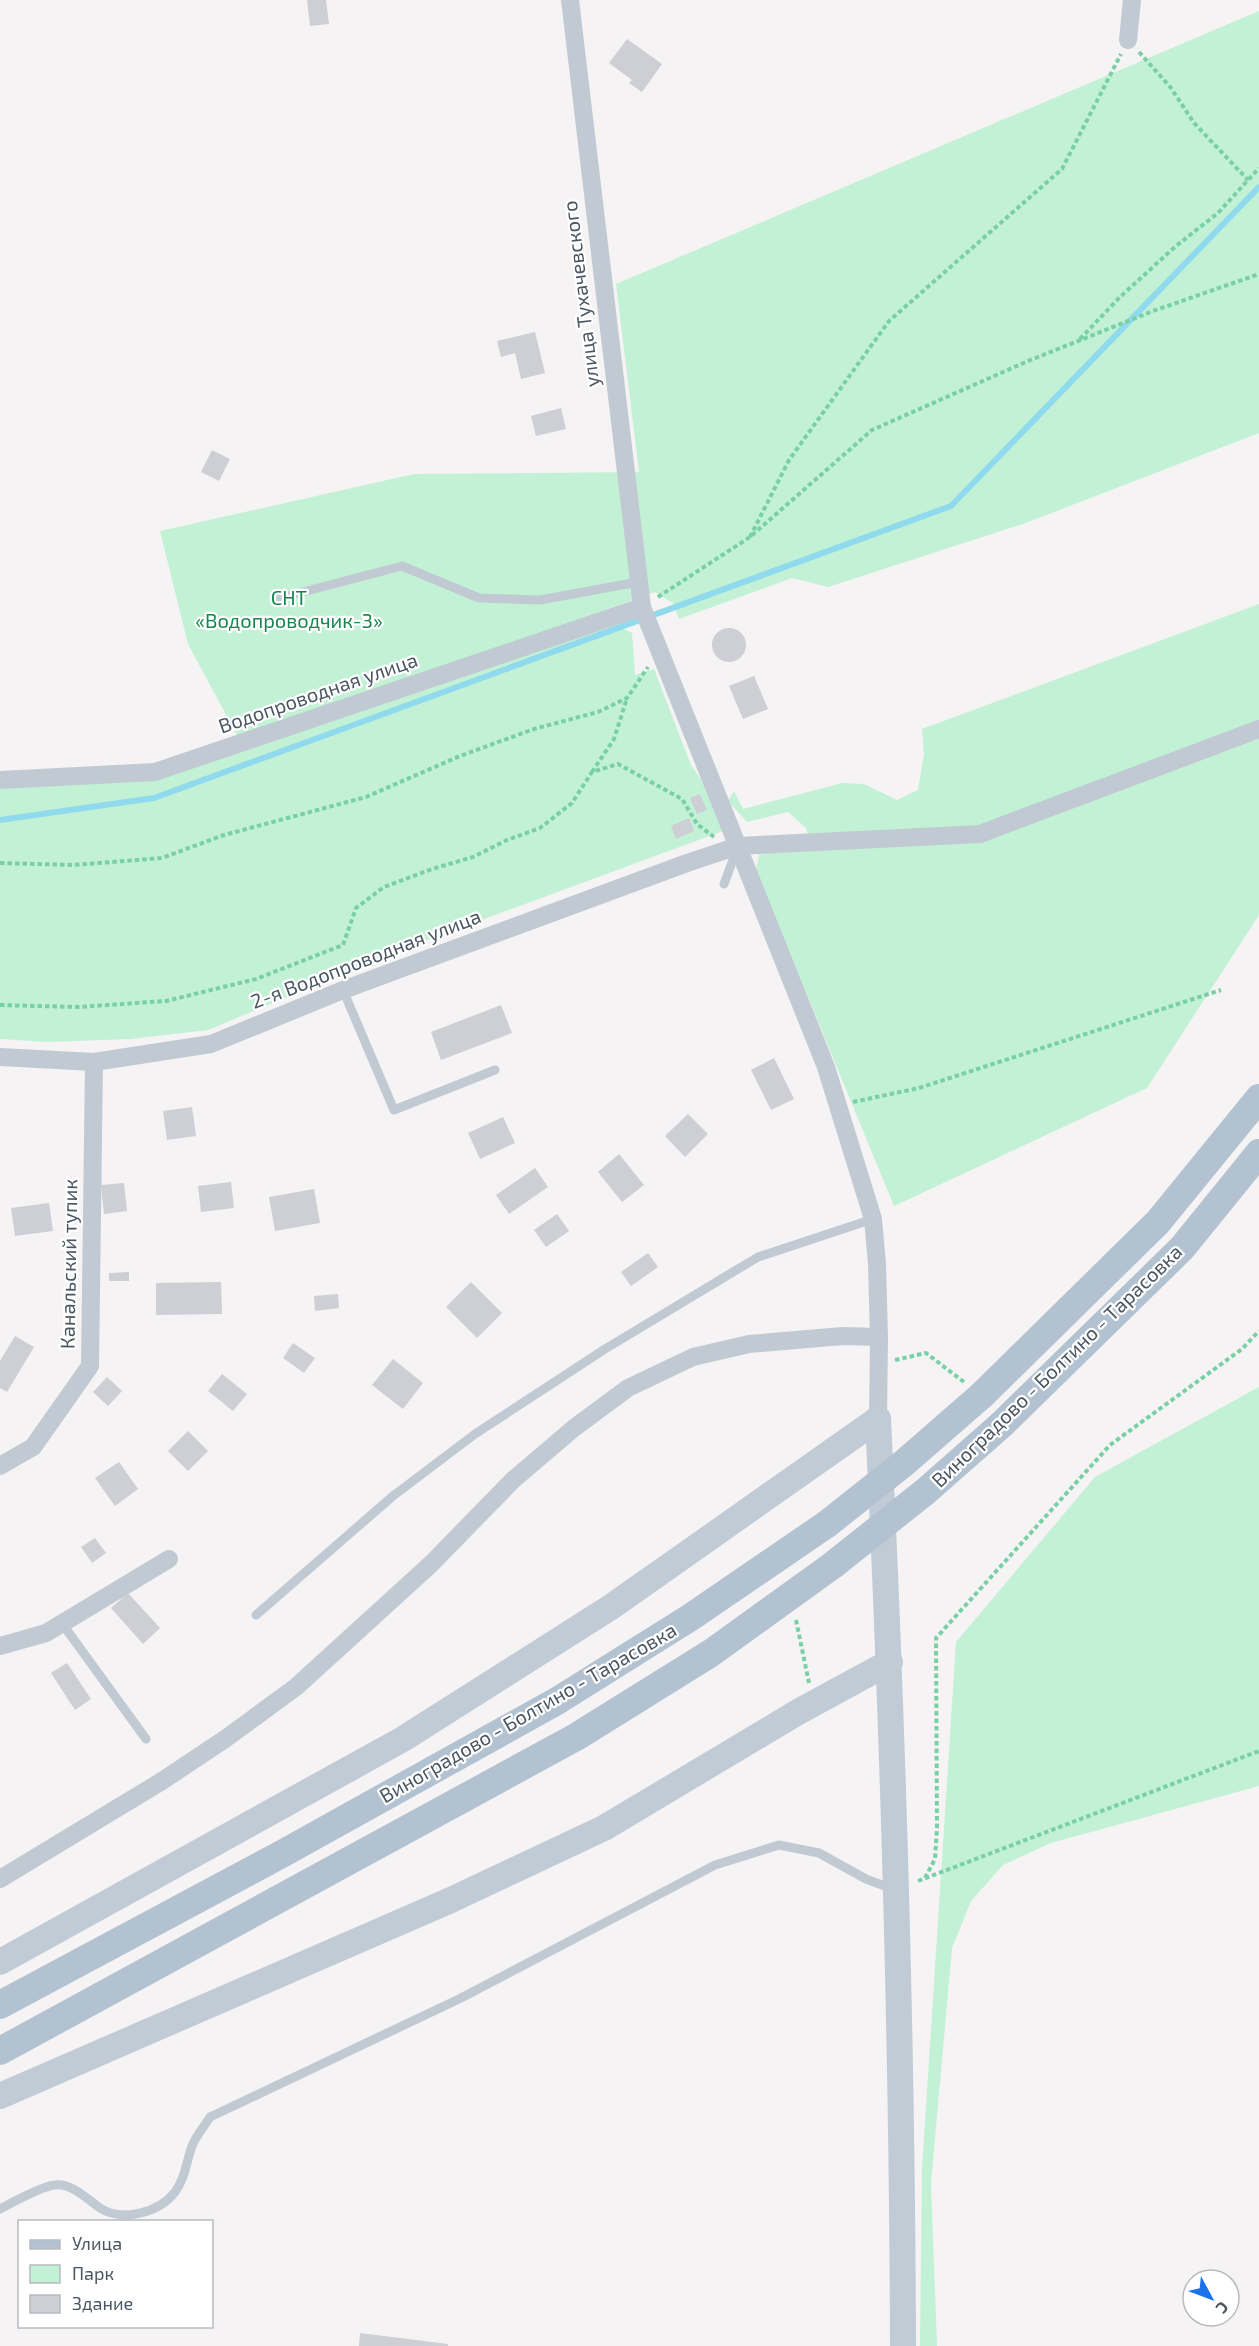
<svg xmlns="http://www.w3.org/2000/svg" width="1259" height="2346" font-family="'Exo 2',sans-serif">
<style>
.green{fill:#c3f1d5}
.lines{fill:none;stroke-linecap:round;stroke-linejoin:round}
.stream{stroke:#90daee;stroke-width:6}
.building{fill:#cdcfd5}
.path{stroke:#7ad0a6;stroke-width:4;stroke-dasharray:4.5 3;stroke-linecap:butt}
.lane{stroke:#c1cad2;stroke-width:9}
.street{stroke:#c1cad2;stroke-width:18}
.secondary{stroke:#c1cbd6;stroke-width:26}
.primary{stroke:#b3c2d1;stroke-width:28}
.primary-bridge{stroke:#b3c2d1;stroke-width:28}
.labels{text-anchor:middle;stroke-width:4.5;stroke-linejoin:round;paint-order:stroke}
.street-label{font-size:20px;fill:#4a5661;stroke:#fff}
.park-label{font-size:20px;fill:#17864f;stroke:#fff}
</style>
<rect width="100%" height="100%" fill="#f5f3f3"/>
<g class="green">
<path d="M1259,11V433L1023,524L828,587L792,578L679,619L673,603L655,592L448,667L238,737L188,644L160,531L414,474L639,472L616,284Z"/>
<path d="M1259,604V915L1147,1088L894,1206L756,871L759,854L812,848L806,828L788,812L747,822L728,801L734,791L743,809L842,783L864,784L897,800L918,790L924,754L922,729Z"/>
<path d="M614,624L632,633L635,675L654,669L691,765L707,788L723,831L397,951L208,1030L131,1039L48,1042L0,1039V787L155,779Z"/>
<path d="M1259,1387V1786L1051,1843L1003,1865L971,1901L952,1948L931,2183L937,2346H920L922,2169L956,1642L1095,1477Z"/>
</g>
<g class="lines">
<path class="stream" d="M0,820L154,798L951,506L1259,187"/>
</g>
<g class="building">
<path d="M307,0H326L329,24L310,26Z"/>
<path d="M627,39L662,64L642,92L629,83L632,80L609,63Z"/>
<path d="M535,332L545,373L521,379L515,353L501,357L497,341Z"/>
<path d="M561,408L566,429L536,436L531,416Z"/>
<path d="M212,450L230,459L219,481L201,472Z"/>
<circle cx="729" cy="645" r="17"/>
<path d="M754,676L768,709L743,719L729,686Z"/>
<path d="M700,794L707,810L697,814L690,798Z"/>
<path d="M689,818L694,831L676,839L671,826Z"/>
<path d="M501,1005L512,1033L441,1060L431,1032Z"/>
<path d="M774,1058L794,1099L771,1110L751,1070Z"/>
<path d="M192,1107L196,1136L167,1140L163,1111Z"/>
<path d="M688,1114L708,1134L685,1157L665,1136Z"/>
<path d="M503,1117L515,1143L480,1159L468,1133Z"/>
<path d="M619,1154L644,1185L622,1202L598,1172Z"/>
<path d="M535,1168L548,1187L509,1214L496,1195Z"/>
<path d="M231,1182L234,1208L201,1212L198,1186Z"/>
<path d="M124,1183L127,1211L104,1214L101,1185Z"/>
<path d="M314,1189L320,1223L275,1231L269,1197Z"/>
<path d="M49,1203L53,1231L15,1236L11,1208Z"/>
<path d="M557,1214L569,1231L546,1247L534,1230Z"/>
<path d="M648,1253L658,1267L631,1286L621,1272Z"/>
<path d="M129,1272V1281H109V1273Z"/>
<path d="M221,1282L222,1314L156,1315V1283Z"/>
<path d="M471,1282L502,1313L477,1338L446,1307Z"/>
<path d="M338,1294L339,1308L315,1311L314,1296Z"/>
<path d="M15,1336L34,1347L7,1392L0,1388V1361Z"/>
<path d="M293,1343L315,1358L304,1373L283,1358Z"/>
<path d="M393,1359L423,1383L403,1409L372,1385Z"/>
<path d="M222,1374L247,1394L233,1411L208,1391Z"/>
<path d="M107,1377L122,1391L108,1406L93,1392Z"/>
<path d="M188,1431L208,1451L188,1471L168,1451Z"/>
<path d="M119,1462L138,1489L115,1506L95,1478Z"/>
<path d="M95,1538L106,1553L92,1563L81,1547Z"/>
<path d="M128,1593L160,1628L143,1644L111,1608Z"/>
<path d="M67,1663L91,1699L75,1710L51,1673Z"/>
<path d="M360,2333L448,2344V2346H359Z"/>
</g>
<g class="lines">
<g class="path">
<path d="M1139,52L1171,88L1194,123L1248,180"/>
<path d="M1080,339L1120,297L1176,246L1218,213L1259,168"/>
<path d="M750,537L789,460L889,321L1062,169L1121,54"/>
<path d="M658,597L750,537L872,430L1028,361L1153,311L1259,274"/>
<path d="M592,772L614,739L627,698"/>
<path d="M0,863L73,865L162,858L224,835L366,797L460,756L534,729L598,712L627,698L648,667"/>
<path d="M0,1005L78,1007L166,1001L256,979L343,945L356,908L384,887L432,869L473,857L507,840L540,828L572,803L592,772L618,764L682,799L697,824L714,837"/>
<path d="M853,1102L919,1088L1221,990"/>
<path d="M895,1360L926,1353L964,1382"/>
<path d="M796,1620L809,1683"/>
<path d="M925,1878L935,1859L937,1827L936,1638L1110,1445L1242,1349L1259,1331"/>
<path d="M918,1881L1259,1751"/>
</g>
<g class="lane">
<path d="M276,599L402,566L479,598L540,600L638,582"/>
<path d="M724,884L737,849"/>
<path d="M343,990L394,1110L495,1070"/>
<path d="M256,1615L393,1496L475,1434L605,1349L758,1257L873,1219"/>
<path d="M61,1622L146,1739"/>
<path d="M0,2209C13,2202 42,2186 55,2185C72,2183 87,2199 100,2208C122,2222 159,2213 175,2192C185,2178 186,2164 191,2149C194,2138 204,2127 210,2117L459,1999L715,1865L779,1845L819,1853L866,1879L893,1889"/>
</g>
<g class="street">
<path d="M570,0L642,607L826,1067L873,1219L877,1264L879,1337L878,1419"/>
<path d="M1128,40L1132,0"/>
<path d="M0,780L155,772L642,607"/>
<path d="M0,1057L94,1062L211,1044L343,990L687,863L738,846L980,834L1259,729"/>
<path d="M0,1466L33,1447L90,1366L94,1062"/>
<path d="M0,1646L46,1633L169,1559"/>
<path d="M0,1879L162,1781L225,1739L296,1687L431,1564L513,1480L574,1428L628,1388L693,1357L749,1344L843,1336L879,1337"/>
</g>
<g class="secondary">
<path d="M878,1419C893,1728 902,2037 903,2346"/>
<path d="M0,1962L403,1739L611,1607L878,1419"/>
<path d="M0,2096L451,1900L604,1828L798,1712L890,1662"/>
</g>
<g class="primary">
<path d="M982,1395L1158,1222L1259,1098"/>
<path d="M1001,1425L1182,1248L1259,1153"/>
<path d="M0,2005L280,1855L557,1701L691,1617L827,1524"/>
<path d="M0,2051L576,1737L711,1653L833,1565"/>
</g>
<g class="primary-bridge">
<path d="M827,1524L904,1463L982,1395"/>
<path d="M833,1565L926,1491L1001,1425"/>
</g>
</g>
<g class="labels">
<g class="street-label">
<text transform="translate(581 294) rotate(-97)" y="7">улица Тухачевского</text>
<text transform="translate(318 693) rotate(-19)" y="7">Водопроводная улица</text>
<text transform="translate(366 959) rotate(-21)" y="7">2-я Водопроводная улица</text>
<text transform="translate(69 1264) rotate(-89)" y="7">Канальский тупик</text>
<text transform="translate(1057 1366) rotate(-44)" y="7">Виноградово - Болтино - Тарасовка</text>
<text transform="translate(528 1713) rotate(-30)" y="7">Виноградово - Болтино - Тарасовка</text>
</g>
<g class="park-label">
<text x="289" y="605">СНТ<tspan x="289" dy="23">«Водопроводчик-3»</tspan></text>
</g>
</g>
<rect x="18" y="2220" width="195" height="108" fill="#ffffff" stroke="#b7bbc0" stroke-width="1.5"/>
<rect x="30" y="2240" width="30" height="9" fill="#b3c2d1" stroke="#b7bbc0" stroke-width="1.5"/>
<text x="72" y="2250" font-size="18" fill="#4a5661">Улица</text>
<rect x="30" y="2265" width="30" height="18" fill="#c3f1d5" stroke="#b7bbc0" stroke-width="1.5"/>
<text x="72" y="2280" font-size="18" fill="#4a5661">Парк</text>
<rect x="30" y="2295" width="30" height="18" fill="#cdcfd5" stroke="#b7bbc0" stroke-width="1.5"/>
<text x="72" y="2310" font-size="18" fill="#4a5661">Здание</text>
<g transform="translate(1211 2298) rotate(131)"><circle r="28" fill="#ffffff" stroke="#b7bbc0" stroke-width="1.5"/>
<path d="M0-4.5L10 22L0 15L-10 22Z" fill="#1a73e8"/>
<text y="-9" font-size="16" font-weight="bold" text-anchor="middle" fill="#4a5661">С</text>
</g>
</svg>
